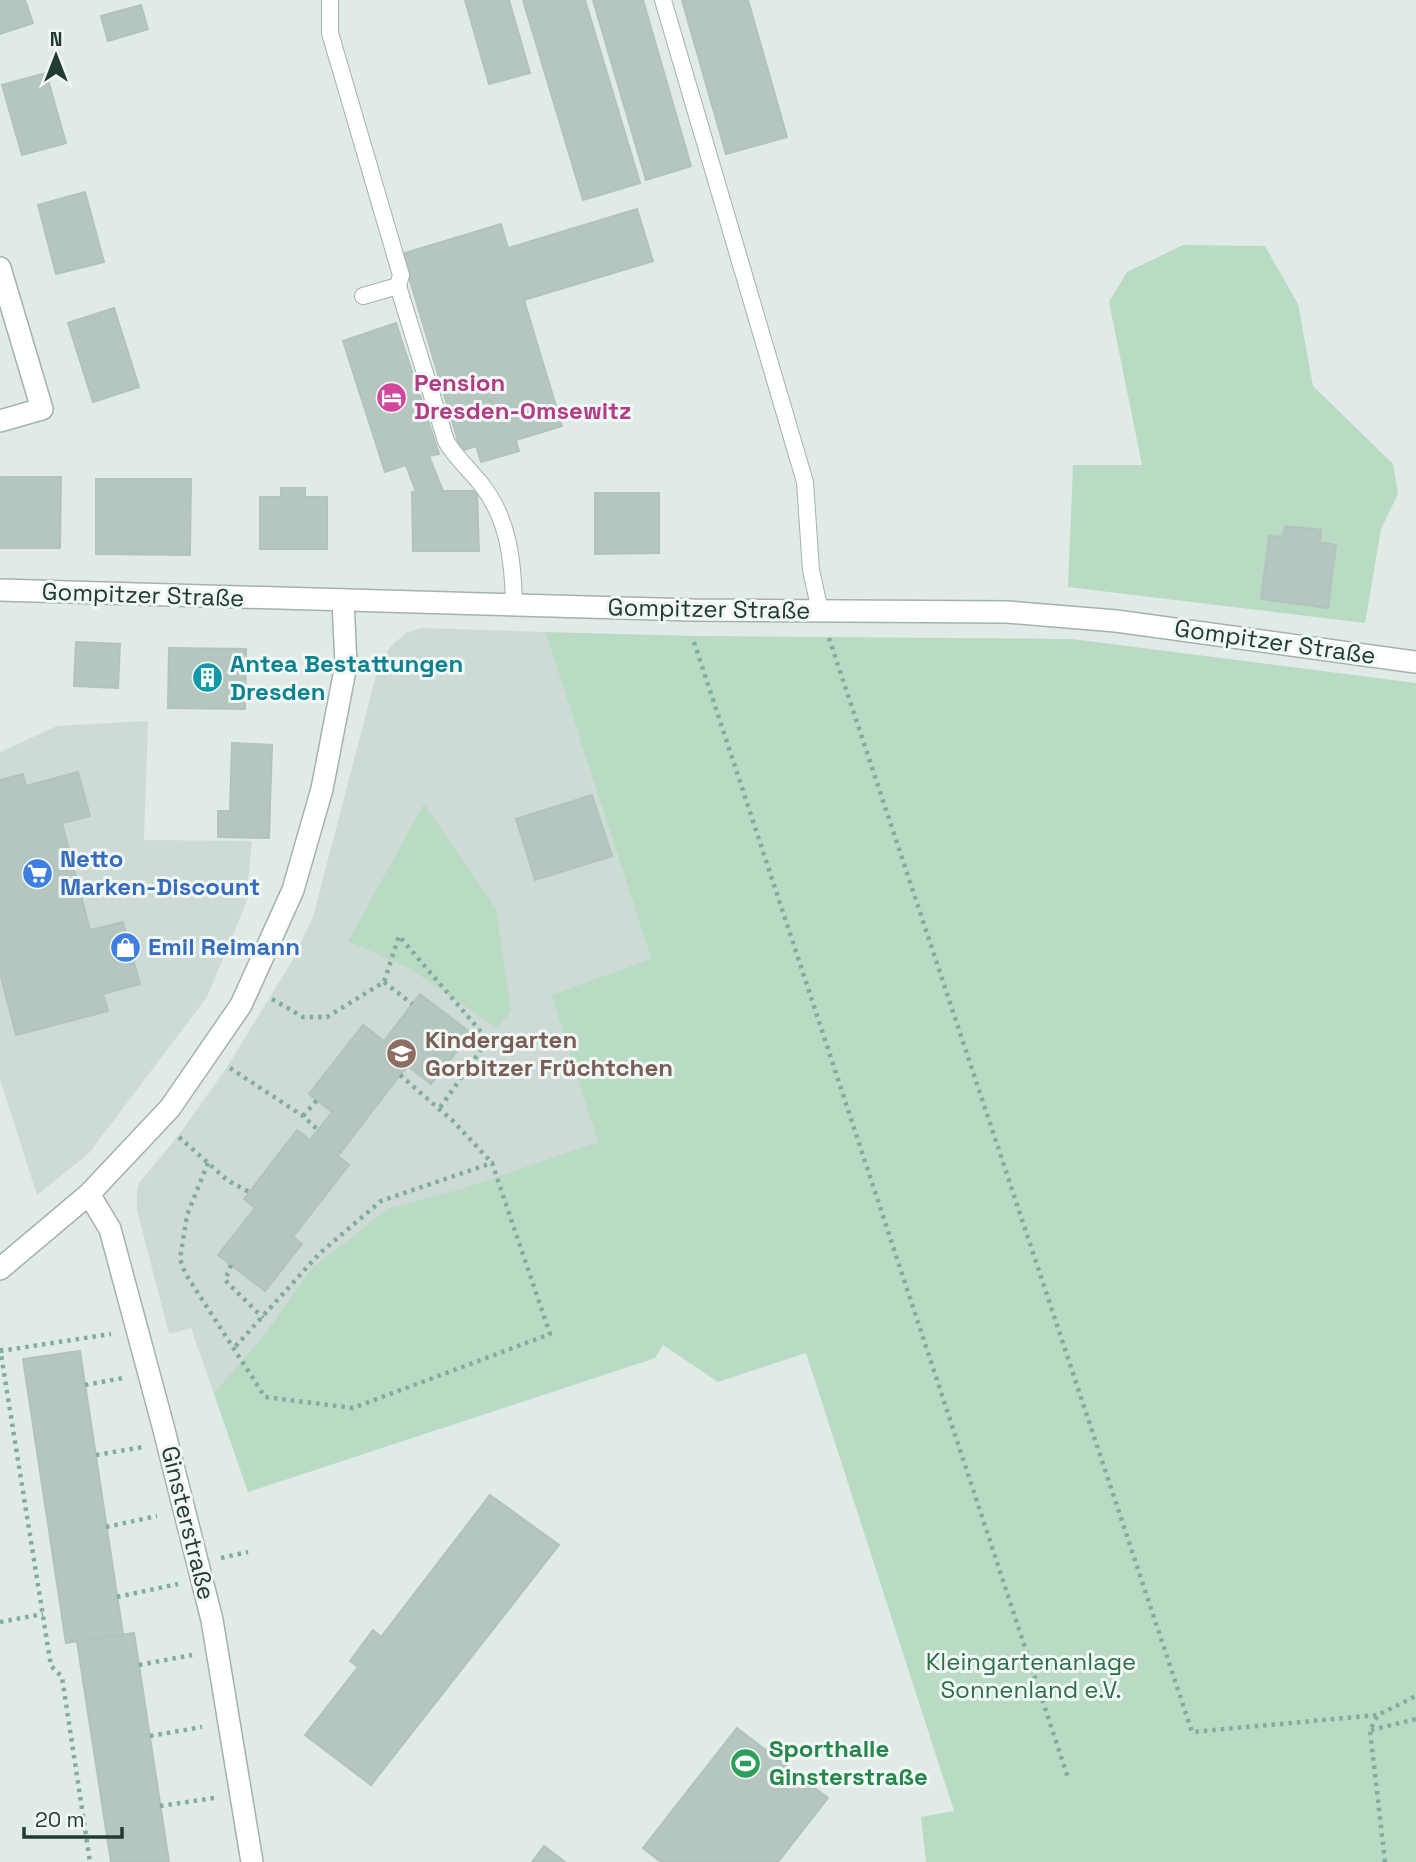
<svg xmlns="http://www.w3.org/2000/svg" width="1416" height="1862" font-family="'Space Grotesk',sans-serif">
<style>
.built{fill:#cedad5}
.green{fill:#b9dbc3}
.building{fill:#b5c5bf;stroke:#b2c3bd;stroke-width:2}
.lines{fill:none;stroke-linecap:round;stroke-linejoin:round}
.lane-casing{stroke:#a3b2ad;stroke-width:18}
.street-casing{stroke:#a3b2ad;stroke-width:24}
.path{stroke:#81ada0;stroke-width:4.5;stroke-dasharray:3.5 5;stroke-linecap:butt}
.lane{stroke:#fff;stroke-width:16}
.street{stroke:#fff;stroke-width:21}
.labels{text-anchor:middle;stroke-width:6;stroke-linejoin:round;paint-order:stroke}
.hotel-label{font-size:24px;font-weight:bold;fill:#b23c85;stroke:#f0f7f4;text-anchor:start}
.street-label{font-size:24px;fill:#213a34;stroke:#f0f7f4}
.culture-label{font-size:24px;font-weight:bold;fill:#0d838f;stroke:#f0f7f4;text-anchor:start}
.shop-label{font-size:24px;font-weight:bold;fill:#366cbe;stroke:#f0f7f4;text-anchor:start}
.education-label{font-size:24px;font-weight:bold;fill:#785e54;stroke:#f0f7f4;text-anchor:start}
.park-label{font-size:24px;fill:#2d6f48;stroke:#f0f7f4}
.leisure-label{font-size:24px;font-weight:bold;fill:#27864d;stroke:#f0f7f4;text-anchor:start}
</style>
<rect width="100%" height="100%" fill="#e0eae6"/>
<g class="built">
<path d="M421,628L545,632L651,960L551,995L663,1344L655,1358L248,1492L191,1328L169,1334L137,1210V1193L139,1183L178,1136L227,1067L292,961L313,917L379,664L391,646L406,633Z"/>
<path d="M148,721L144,840L252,841L246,903L207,997L89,1153L37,1195L0,1079V752L57,726Z"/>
</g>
<g class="green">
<path d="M1183,245L1265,246L1298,304L1313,386L1393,464L1398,494L1381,529L1365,623L1068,587L1073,465H1142L1109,302L1127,272Z"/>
<path d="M545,632L694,636L1072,639L1416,683V1862H926L921,1817L954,1811L806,1353L718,1382L663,1345L655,1358L248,1492L214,1393L265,1334L311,1269L387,1209L461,1189L598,1142L551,995L651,959Z"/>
<path d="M424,804L496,908L511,1011L497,1028L409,968L348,941Z"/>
</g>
<g class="building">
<path d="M0,0H25L33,23L0,34Z"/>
<path d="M465,0H509L530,73L489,84Z"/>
<path d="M523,0H585L640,183L583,200Z"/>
<path d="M593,0H643L691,166L646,180Z"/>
<path d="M682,0H748L787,137L726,154Z"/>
<path d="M141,5L148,29L108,41L101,16Z"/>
<path d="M46,73L66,143L22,155L2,85Z"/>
<path d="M85,192L104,262L56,274L38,205Z"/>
<path d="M637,209L653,261L524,300L562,426L516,440L519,451L481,462L476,446L461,451L402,254L501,224L508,248Z"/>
<path d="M114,308L139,387L93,402L68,323Z"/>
<path d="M396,323L439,454L429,456L443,491H477L479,551H413L412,492H416L406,465L385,472L343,341Z"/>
<path d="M0,477H61L60,548H0Z"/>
<path d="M96,479H191L190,555L96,554Z"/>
<path d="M281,488H305V497H327V549H260V497H281Z"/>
<path d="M595,493H659V553L595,554Z"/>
<path d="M1285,526L1321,530L1320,542L1336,545L1328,608L1261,599L1269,536L1283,537Z"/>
<path d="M76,642L120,644L118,688L74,686Z"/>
<path d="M169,648L246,649L245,709L168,708Z"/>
<path d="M232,743L272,745L269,838L218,837V811H230Z"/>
<path d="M78,772L90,816L62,823L90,930L123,922L140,984L103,994L108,1011L16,1035L0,973V780L23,774L26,786Z"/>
<path d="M592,795L612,856L535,880L516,819Z"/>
<path d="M420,994L471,1033L431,1084L408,1066L400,1075L338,1156L349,1165L293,1237L302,1244L265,1291L218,1255L255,1208L244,1199L297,1130L310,1140L332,1112L309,1094L363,1025L384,1041Z"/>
<path d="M80,1351L123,1634L66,1643L23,1359Z"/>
<path d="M490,1495L559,1545L371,1785L305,1735L358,1667L350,1661L373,1630L381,1637Z"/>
<path d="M134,1633L139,1665L169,1862H111L82,1674L77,1641Z"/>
<path d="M737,1728L828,1798L778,1862H661L643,1848Z"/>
<path d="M544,1846L565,1862H532Z"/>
</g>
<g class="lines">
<defs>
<g id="lane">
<path d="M330,0V33L398,265L401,275L398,286"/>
<path d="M663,0L805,482L811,570L820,611"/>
<path d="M363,296L398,286L446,441C455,457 469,469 481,484C509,519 513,562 514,605"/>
</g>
<g id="street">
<path d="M0,268L42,409L0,421"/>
<path d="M0,590L693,610L1007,612L1116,621L1416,662"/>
<path d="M89,1194L110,1229L163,1426L212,1620L252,1862"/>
<path d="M0,1269L89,1194L170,1108L241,1005L293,890L322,789L346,665L343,600"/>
</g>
</defs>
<use href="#lane" class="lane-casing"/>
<use href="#street" class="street-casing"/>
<g class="path">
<path d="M829,638L1192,1732L1378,1715"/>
<path d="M694,642L1068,1778"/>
<path d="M384,982L412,1004"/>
<path d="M272,999L303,1017H327L384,982L399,936L488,1040L439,1109"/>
<path d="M230,1068L303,1116L318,1130"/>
<path d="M400,1075L453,1121L492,1163"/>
<path d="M303,1116L317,1100"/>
<path d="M179,1137L227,1180L249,1192"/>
<path d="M208,1163L187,1215L180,1259L185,1273L265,1397L353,1408L550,1334L492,1163L381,1201L320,1253L233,1349"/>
<path d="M231,1265L225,1280L263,1318"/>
<path d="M0,1348L51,1666L62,1677L90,1862"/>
<path d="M0,1351L111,1334"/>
<path d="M85,1385L123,1378"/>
<path d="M96,1455L143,1447"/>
<path d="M106,1527L157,1516"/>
<path d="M221,1558L248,1552"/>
<path d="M117,1597L178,1584"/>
<path d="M0,1622L43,1614"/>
<path d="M139,1665L192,1655"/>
<path d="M1371,1730L1416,1719"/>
<path d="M150,1736L202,1727"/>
<path d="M160,1806L214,1798"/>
<path d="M1385,1862L1370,1730L1378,1715L1416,1696"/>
</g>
<use href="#lane" class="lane"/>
<use href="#street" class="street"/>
</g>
<defs>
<symbol id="hotel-disc" viewBox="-11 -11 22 22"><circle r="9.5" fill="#d1479c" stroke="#f0f7f4"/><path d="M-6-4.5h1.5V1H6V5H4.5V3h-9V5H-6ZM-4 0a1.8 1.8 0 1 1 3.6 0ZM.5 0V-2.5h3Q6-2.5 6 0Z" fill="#fff"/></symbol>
<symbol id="building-disc" viewBox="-11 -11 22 22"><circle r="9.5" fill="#0f9aa8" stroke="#f0f7f4"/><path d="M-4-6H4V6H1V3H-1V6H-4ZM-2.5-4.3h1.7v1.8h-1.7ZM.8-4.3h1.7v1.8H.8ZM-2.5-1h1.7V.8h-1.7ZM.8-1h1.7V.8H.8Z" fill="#fff"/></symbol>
<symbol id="supermarket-disc" viewBox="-11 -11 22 22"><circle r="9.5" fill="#3f7fe0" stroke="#f0f7f4"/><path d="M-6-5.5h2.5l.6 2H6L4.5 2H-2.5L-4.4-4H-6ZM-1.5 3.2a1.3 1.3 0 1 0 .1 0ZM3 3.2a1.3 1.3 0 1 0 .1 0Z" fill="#fff"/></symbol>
<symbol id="shop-disc" viewBox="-11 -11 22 22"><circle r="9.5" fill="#3f7fe0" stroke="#f0f7f4"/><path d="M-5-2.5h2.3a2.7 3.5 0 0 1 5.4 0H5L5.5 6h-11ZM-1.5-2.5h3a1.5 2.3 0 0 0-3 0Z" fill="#fff"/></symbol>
<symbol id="school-disc" viewBox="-11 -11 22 22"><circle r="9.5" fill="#8d6e63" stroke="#f0f7f4"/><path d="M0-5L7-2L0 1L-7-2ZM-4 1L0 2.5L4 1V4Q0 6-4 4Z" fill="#fff"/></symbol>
<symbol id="stadium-disc" viewBox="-11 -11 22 22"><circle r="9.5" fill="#2e9e5b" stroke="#f0f7f4"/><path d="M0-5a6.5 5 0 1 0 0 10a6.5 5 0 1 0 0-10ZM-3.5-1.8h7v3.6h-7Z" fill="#fff"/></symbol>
</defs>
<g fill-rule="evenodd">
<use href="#hotel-disc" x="374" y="380" width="35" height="35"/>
<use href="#building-disc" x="190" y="660" width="35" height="35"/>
<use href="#supermarket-disc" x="20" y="856" width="35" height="35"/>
<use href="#shop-disc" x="108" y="930" width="35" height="35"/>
<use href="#school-disc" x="384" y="1036" width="35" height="35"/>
<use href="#stadium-disc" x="728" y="1746" width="35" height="35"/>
</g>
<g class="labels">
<g class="hotel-label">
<text x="414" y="391">Pension<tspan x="414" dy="28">Dresden-Omsewitz</tspan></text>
</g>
<g class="street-label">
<text transform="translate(143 595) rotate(2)" y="8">Gompitzer Straße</text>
<text transform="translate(709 609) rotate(1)" y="8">Gompitzer Straße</text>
<text transform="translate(1275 642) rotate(8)" y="8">Gompitzer Straße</text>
<text transform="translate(188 1523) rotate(76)" y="8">Ginsterstraße</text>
</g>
<g class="culture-label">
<text x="230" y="672">Antea Bestattungen<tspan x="230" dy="28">Dresden</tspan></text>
</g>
<g class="shop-label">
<text x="60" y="867">Netto<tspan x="60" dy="28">Marken-Discount</tspan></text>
<text x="148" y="955">Emil Reimann</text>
</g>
<g class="education-label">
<text x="425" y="1048">Kindergarten<tspan x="425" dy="28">Gorbitzer Früchtchen</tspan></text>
</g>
<g class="park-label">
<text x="1031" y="1670">Kleingartenanlage<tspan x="1031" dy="28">Sonnenland e.V.</tspan></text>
</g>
<g class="leisure-label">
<text x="769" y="1757">Sporthalle<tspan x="769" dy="28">Ginsterstraße</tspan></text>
</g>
</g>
<g transform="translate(56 56)" stroke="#f0f7f4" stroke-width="5" paint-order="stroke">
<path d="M0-5L12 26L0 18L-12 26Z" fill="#213a34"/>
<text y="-10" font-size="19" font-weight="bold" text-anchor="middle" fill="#213a34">N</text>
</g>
<path d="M24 1827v10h98v-10" fill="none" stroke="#213a34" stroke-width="3.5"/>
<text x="35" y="1827" font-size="21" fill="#213a34" stroke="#f0f7f4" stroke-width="5" paint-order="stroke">20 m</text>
</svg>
